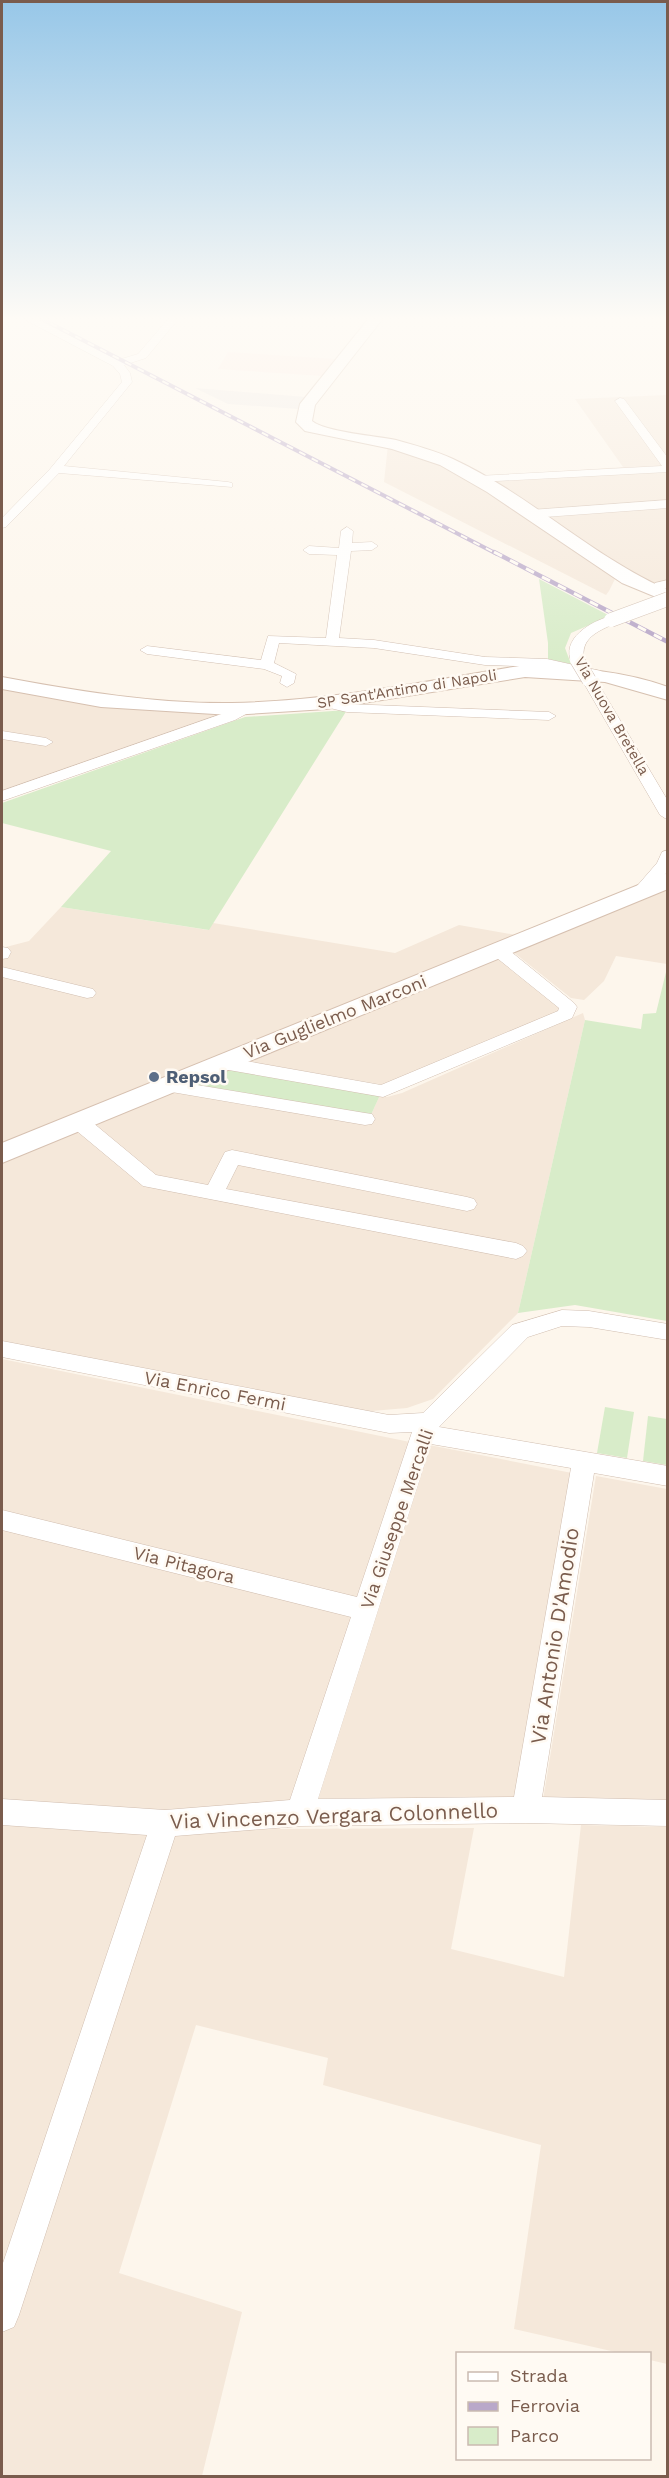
<svg xmlns="http://www.w3.org/2000/svg" width="669" height="2478" font-family="'Work Sans',sans-serif">
<style>
.residential{fill:#f5e8da}
.commercial{fill:#fde8e0}
.industrial{fill:#efe9e4}
.green{fill:#d8ecc9}
.lines{fill:none;stroke-linecap:round;stroke-linejoin:round}
.street-casing{stroke:#d1beb0;stroke-width:1}
.secondary-casing{stroke:#d6c0b0;stroke-width:2}
.street{fill:#fff;fill-rule:evenodd}
.secondary{fill:#fff;fill-rule:evenodd}
.rail-far1-casing{stroke:#b9a8c9;stroke-width:4}
.rail-casing{stroke:#b9a8c9;stroke-width:4.5}
.rail-far1{stroke:#fffaf3;stroke-width:2;stroke-dasharray:7;stroke-linecap:butt}
.rail{stroke:#fffaf3;stroke-width:3;stroke-dasharray:9;stroke-linecap:butt}
.street-bridge-casing{stroke:#d1beb0;stroke-width:15;stroke-linecap:butt}
.street-bridge{stroke:#fff;stroke-width:14}
.service-dot{fill:#5c6f8a;stroke:#fffaf3;stroke-width:2}
.labels{text-anchor:middle;stroke-width:5;stroke-linejoin:round;paint-order:stroke}
.far-street-label{font-size:15px;fill:#7a5c4d;stroke:#fffaf3}
.street-label{font-size:18px;fill:#7a5c4d;stroke:#fffaf3}
.service-label{font-size:18px;font-weight:bold;fill:#4e5e75;stroke:#fffaf3;text-anchor:start}
.near-street-label{font-size:21px;fill:#7a5c4d;stroke:#fffaf3}
</style>
<rect width="100%" height="100%" fill="#fdf6ec"/>
<g class="residential">
<path d="M667,395V592L647,584L484,476L623,467L575,399Z"/>
<path d="M388,445L443,463L617,575L609,591L606,595L384,482Z"/>
<path d="M2,687L81,702L220,712L219,716L2,791Z"/>
<path d="M667,886V964L616,956L604,981L584,1000L571,998L512,951Z"/>
<path d="M61,907L208,930L213,923L395,953L459,925L516,935L2,1146V948L29,941Z"/>
<path d="M496,957L562,1010L385,1085L246,1061Z"/>
<path d="M583,1013L585,1020L518,1313L433,1399L407,1408L360,1412L2,1341V1162L171,1090L370,1117L381,1093L387,1097L402,1093Z"/>
<path d="M2,1359L410,1442L280,1829L474,1828L451,1949L564,1977L581,1825L667,1827V2364L650,2360V2354L620,2353L514,2329L541,2145L323,2085L328,2058L196,2025L119,2273L242,2312L202,2476H2Z"/>
<path d="M429,1445L572,1473L516,1798H315Z"/>
<path d="M596,1476L667,1489V1800H543Z"/>
</g>
<path class="commercial" d="M228,352L336,359L322,376L218,369Z"/>
<path class="industrial" d="M195,388L306,397L298,409L228,404Z"/>
<g class="green">
<path d="M539,579L610,616L571,633L565,648L571,664L548,659V643Z"/>
<path d="M347,710L209,930L61,907L111,851L2,823V803L245,717Z"/>
<path d="M667,968V1321L575,1305L518,1313L585,1020L641,1029L643,1014L656,1013Z"/>
<path d="M228,1067L381,1093L370,1117L178,1085Z"/>
<path d="M605,1407L634,1412L627,1458L597,1453Z"/>
<path d="M648,1416L667,1419V1465L643,1461Z"/>
</g>
<g class="lines">
<defs>
<g id="street">
<path d="M20,317H33L118,360L138,354L170,317H180L146,358L124,365L130,373L132,382L64,466L228,482L232,483V487L59,473L6,527L2,528V518L50,469L122,382L120,374L113,366Z"/>
<path d="M620,398L624,399L668,458V472L478,482L472,479L478,476L662,466L615,401Z"/>
<path d="M668,500V508L531,518L525,514L531,510Z"/>
<path d="M347,527L353,531L352,543L372,542L378,546L372,550L351,551L339,638L374,640L485,657L547,659L601,671L603,674L601,677L595,678L668,801V820L660,815L582,680L587,676L547,667L485,665L374,648L279,643L274,663L296,674L294,683L287,687L280,683L282,676L264,669L147,654L140,650L147,646L261,660L268,636L326,638L337,555L309,554L303,550L309,546L339,548L341,531Z"/>
<path d="M668,580V588L660,590L654,586L655,583Z"/>
<path d="M611,616L618,620L616,623C598,631 580,638 584,660L577,664L572,663C560,639 591,621 611,616Z"/>
<path d="M326,699L347,704L549,712L556,716L549,720L347,712L321,706L319,703L321,700Z"/>
<path d="M250,704L257,708L235,720L2,801V791Z"/>
<path d="M2,731L46,738L53,742L46,746L2,739Z"/>
<path d="M668,850V871L649,894H637L635,890L637,886L657,863L662,852Z"/>
<path d="M498,945L504,946L574,1003L577,1007L572,1018L383,1097L223,1069L216,1067L214,1063L216,1059L223,1057L381,1085L558,1011L559,1008L492,954L489,950L492,946Z"/>
<path d="M2,947L8,948L11,952L8,958L2,959Z"/>
<path d="M2,967L93,989L96,993L93,997L87,998L2,977Z"/>
<path d="M167,1080L365,1113L372,1114L375,1119L372,1124L365,1125L160,1090L157,1086L160,1082Z"/>
<path d="M79,1116L86,1117L156,1175L208,1185L225,1152L232,1150L467,1197L474,1199L477,1204L474,1209L467,1211L238,1165L226,1189L516,1243L523,1246L527,1251L523,1256L516,1259L143,1186L72,1127L69,1122L72,1117Z"/>
<path d="M562,1310L589,1311L668,1324V1340L589,1327L562,1326L528,1337L439,1427L668,1466V1486L594,1473L542,1797L668,1800V1826L526,1823L300,1826L175,1836L19,2315L14,2327L2,2332V2266L147,1835L2,1825V1799L165,1810L290,1800L351,1617L2,1530V1510L357,1597L412,1432L389,1433L2,1357V1341L389,1415L423,1413L512,1325ZM431,1444L571,1468L514,1797L318,1799Z"/>
</g>
<g id="secondary">
<path d="M370,317H384L315,405L312,421C325,432 377,436 396,440C414,445 436,451 453,459C529,494 591,556 668,590V602L622,583L487,492L440,465L392,449L305,431L296,422L300,404Z"/>
<path d="M525,665C574,668 621,670 668,687V700L605,682L525,677L326,709L231,715L101,707L2,689V677C77,691 156,704 232,703C331,701 428,681 525,665Z"/>
<path d="M668,873V889L2,1163V1143Z"/>
</g>
</defs>
<use href="#street" class="street-casing"/>
<use href="#secondary" class="secondary-casing"/>
<use href="#street" class="street"/>
<use href="#secondary" class="secondary"/>
<defs>
<path id="rail-far1" d="M38,317L497,554"/>
<path id="rail" d="M494,552L668,642"/>
</defs>
<use href="#rail-far1" class="rail-far1-casing"/>
<use href="#rail" class="rail-casing"/>
<use href="#rail-far1" class="rail-far1"/>
<use href="#rail" class="rail"/>
<defs>
<g id="street-bridge">
<path d="M611,620L668,599"/>
<path d="M577,660L589,680"/>
</g>
</defs>
<use href="#street-bridge" class="street-bridge-casing"/>
<use href="#street-bridge" class="street-bridge"/>
</g>
<linearGradient id="sky" x2="0" y2="1"><stop stop-color="#97c7e8"/><stop offset="0.48" stop-color="#fefbf6"/><stop offset="1" stop-color="#fefbf6" stop-opacity="0"/></linearGradient>
<rect width="669" height="664" fill="url(#sky)"/>
<circle class="service-dot" cx="154" cy="1077" r="6"/>
<g class="labels">
<g class="far-street-label">
<text transform="translate(407 689) rotate(-9)" y="5">SP Sant'Antimo di Napoli</text>
<text transform="translate(612 716) rotate(60)" y="5">Via Nuova Bretella</text>
</g>
<g class="street-label">
<text transform="translate(335 1017) rotate(-22)" y="6">Via Guglielmo Marconi</text>
<text transform="translate(215 1391) rotate(11)" y="6">Via Enrico Fermi</text>
<text transform="translate(397 1519) rotate(-71)" y="6">Via Giuseppe Mercalli</text>
<text transform="translate(184 1565) rotate(14)" y="6">Via Pitagora</text>
</g>
<g class="service-label">
<text x="166" y="1083">Repsol</text>
</g>
<g class="near-street-label">
<text transform="translate(555 1636) rotate(-81)" y="7">Via Antonio D'Amodio</text>
<text transform="translate(334 1816) rotate(-2)" y="7">Via Vincenzo Vergara Colonnello</text>
</g>
</g>
<rect width="669" height="2478" fill="none" stroke="#7a5c4d" stroke-width="6"/>
<rect x="456" y="2352" width="195" height="108" fill="#fffaf3" stroke="#cabbb1" stroke-width="1.5"/>
<rect x="468" y="2372" width="30" height="9" fill="#ffffff" stroke="#cabbb1" stroke-width="1.5"/>
<text x="510" y="2382" font-size="18" fill="#7a5c4d">Strada</text>
<rect x="468" y="2402" width="30" height="9" fill="#b9a8c9" stroke="#cabbb1" stroke-width="1.5"/>
<text x="510" y="2412" font-size="18" fill="#7a5c4d">Ferrovia</text>
<rect x="468" y="2427" width="30" height="18" fill="#d8ecc9" stroke="#cabbb1" stroke-width="1.5"/>
<text x="510" y="2442" font-size="18" fill="#7a5c4d">Parco</text>
</svg>
